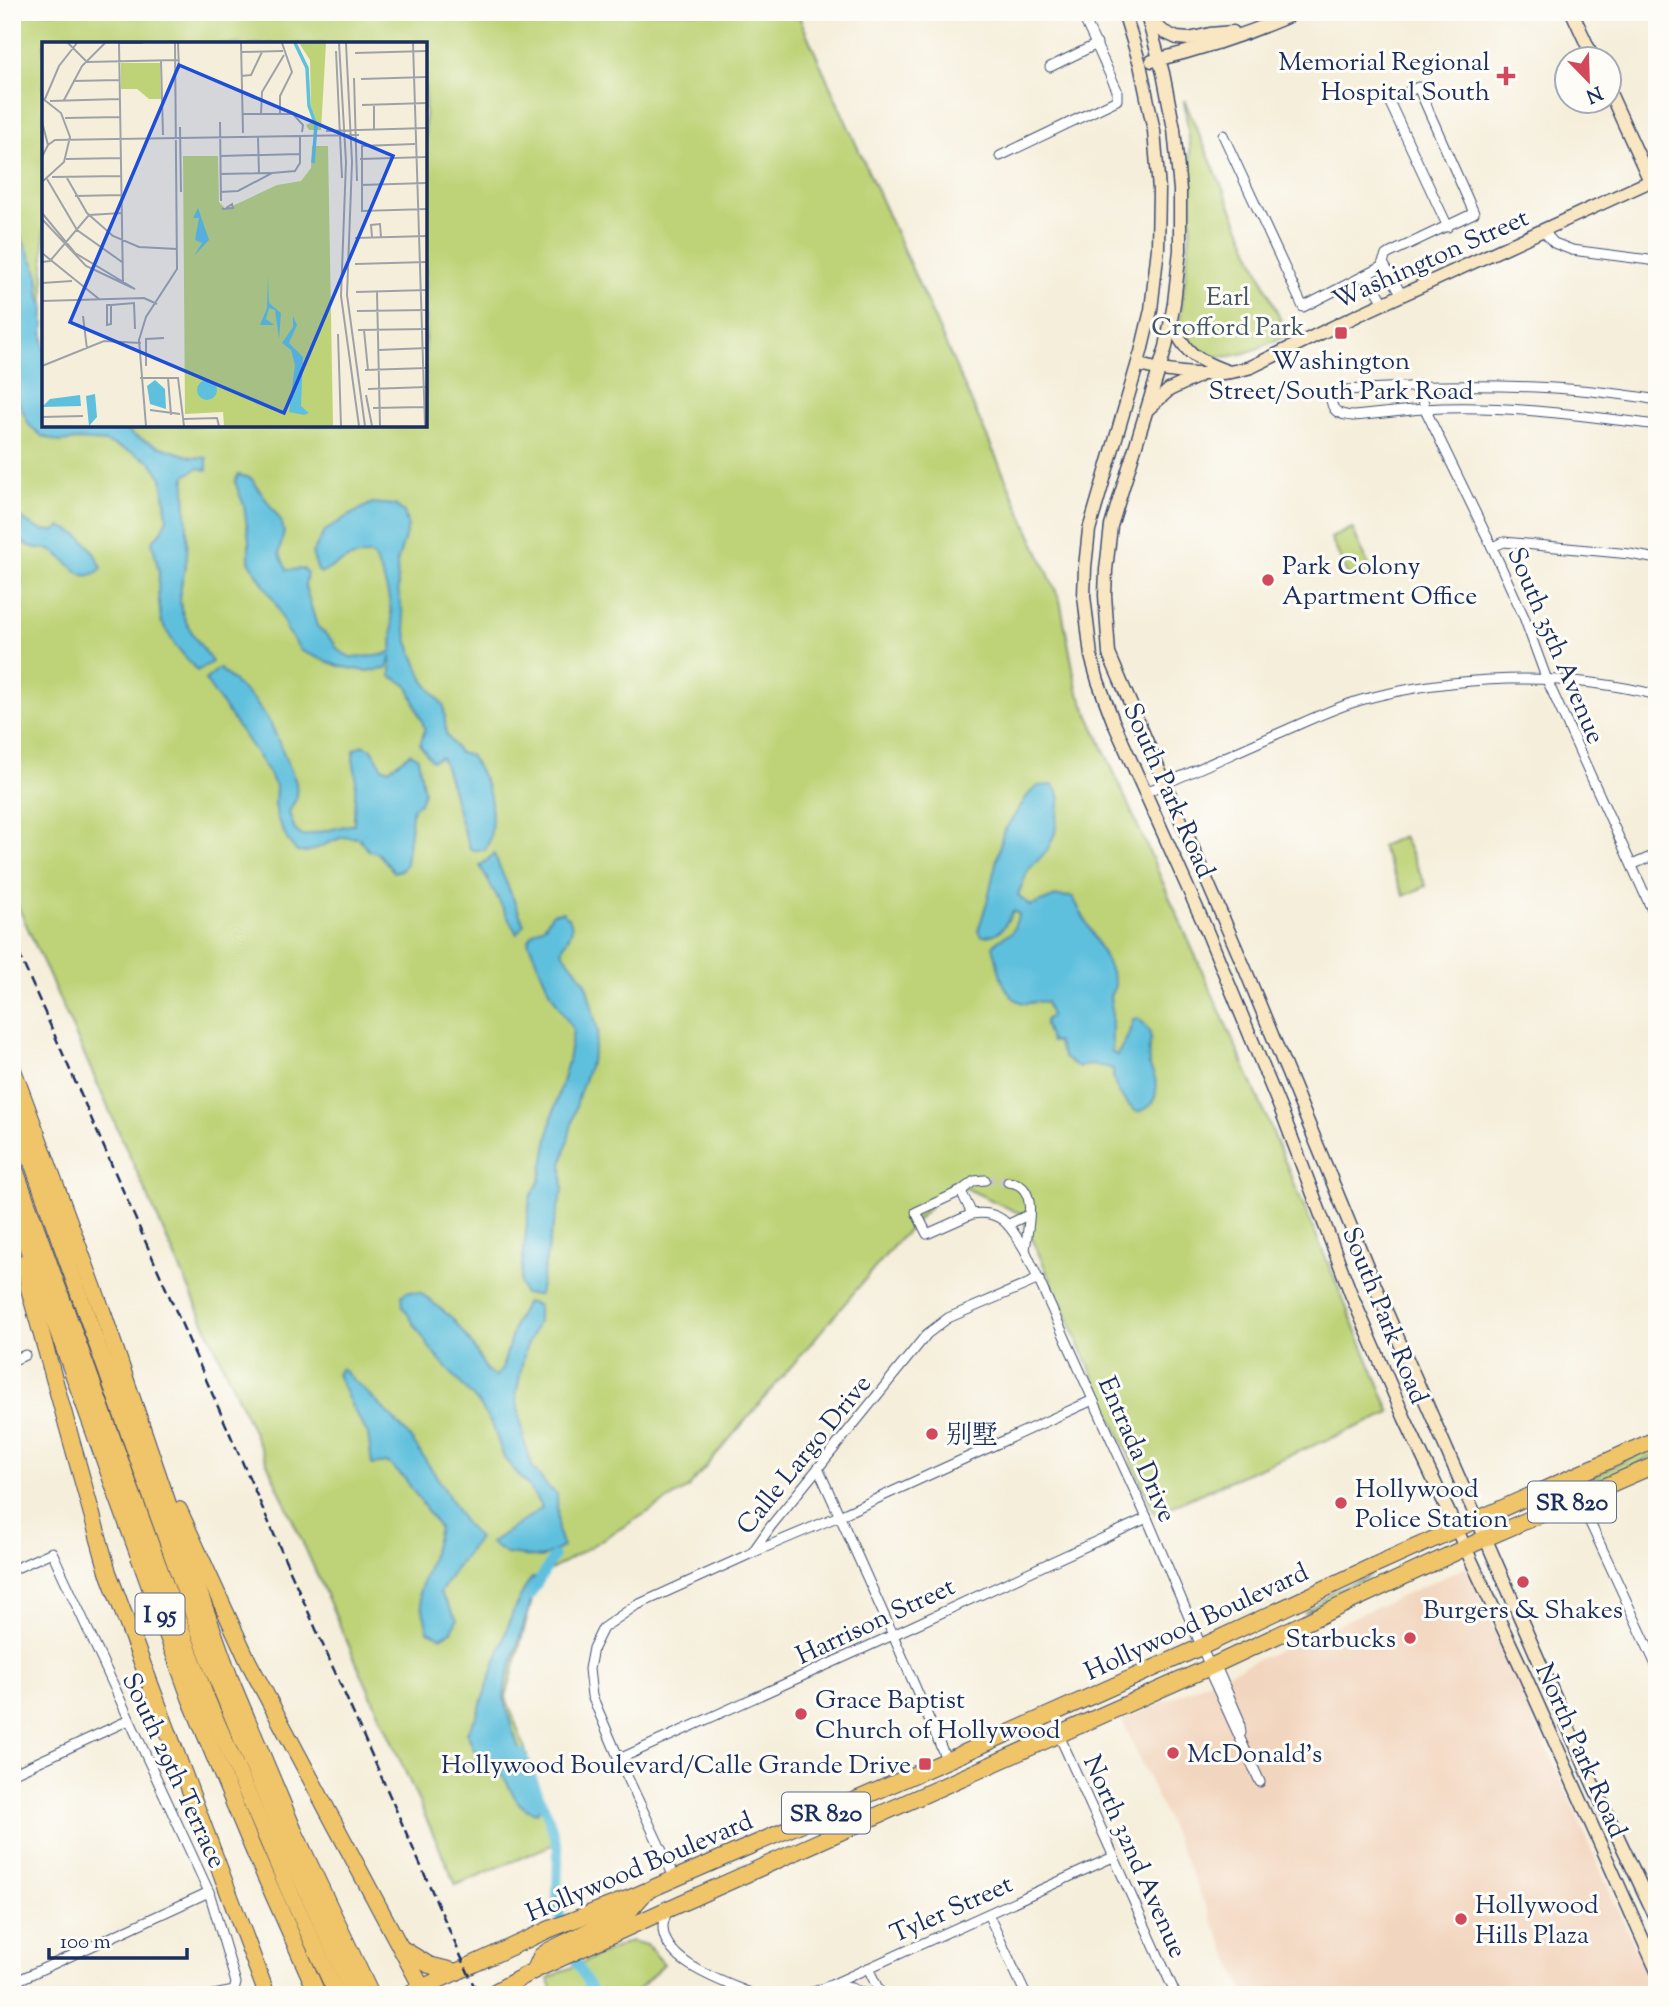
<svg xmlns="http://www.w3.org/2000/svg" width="1669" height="2007" font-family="'Sorts Mill Goudy','Noto Serif SC',serif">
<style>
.built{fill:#f2d5be}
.green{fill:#bed377;stroke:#6c816a;stroke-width:2;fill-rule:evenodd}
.water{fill:#5fc0dd;stroke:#3d789e;stroke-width:2}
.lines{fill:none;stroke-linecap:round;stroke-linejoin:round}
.canal{stroke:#5fc0dd;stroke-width:10}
.street-tunnel{stroke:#c9c8c1;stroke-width:9;stroke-dasharray:9 4.5;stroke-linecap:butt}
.street-casing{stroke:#3c4c71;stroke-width:11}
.secondary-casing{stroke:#3c4c71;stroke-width:15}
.highway-casing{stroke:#3c4c71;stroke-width:18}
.street{stroke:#fff;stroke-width:9}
.secondary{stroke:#f9e7c3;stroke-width:12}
.highway{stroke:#f0c469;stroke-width:16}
.rail{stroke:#1b2f5e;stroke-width:2.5;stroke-dasharray:10 5;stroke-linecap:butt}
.poi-dot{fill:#d1495b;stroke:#fdfcf7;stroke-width:2.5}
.labels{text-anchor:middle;stroke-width:6;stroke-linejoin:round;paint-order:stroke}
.shield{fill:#fdfcf7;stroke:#5f6c8c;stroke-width:2}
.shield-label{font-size:24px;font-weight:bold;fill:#1b2f5e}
.poi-label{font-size:26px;fill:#1b2f5e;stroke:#fdfcf7;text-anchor:start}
.street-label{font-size:26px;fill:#1b2f5e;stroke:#fdfcf7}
.park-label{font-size:26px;fill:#445864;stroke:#fdfcf7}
.inset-river{fill:none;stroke:#5fc0dd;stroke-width:3.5}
.inset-road{fill:none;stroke:#9ea2a8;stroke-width:2}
.view{fill:#1d4ed8;fill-opacity:0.15;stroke:#1d4ed8;stroke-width:3.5}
.inset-edge{fill:none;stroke:#1b2f5e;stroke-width:3.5}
</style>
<rect width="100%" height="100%" fill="#fdfcf7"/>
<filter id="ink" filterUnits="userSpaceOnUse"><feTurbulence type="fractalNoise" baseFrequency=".0143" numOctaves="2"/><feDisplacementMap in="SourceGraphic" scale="14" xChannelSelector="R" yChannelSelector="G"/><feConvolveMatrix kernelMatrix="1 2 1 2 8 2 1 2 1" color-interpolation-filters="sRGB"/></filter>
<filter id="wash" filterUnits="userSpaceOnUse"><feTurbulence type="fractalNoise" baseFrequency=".00686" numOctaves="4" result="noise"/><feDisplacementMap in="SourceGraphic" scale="28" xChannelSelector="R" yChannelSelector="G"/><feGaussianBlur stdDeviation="1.57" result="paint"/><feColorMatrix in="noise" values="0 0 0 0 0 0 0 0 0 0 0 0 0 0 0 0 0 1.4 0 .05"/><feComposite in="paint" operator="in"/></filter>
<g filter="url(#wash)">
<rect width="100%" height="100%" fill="#f5eeda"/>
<path class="built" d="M1467,1567L1656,1995H1246L1122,1720Z"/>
<g class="green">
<path d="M12,12H797L1060,600L1077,689L1251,1081L1391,1413L1233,1479L1155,1514L1021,1214L953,1182L896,1243L688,1488L538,1578L506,1697L559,1842L456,1885L12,893ZM44,44H425V425H44Z"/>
<path d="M1184,100L1287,335C1247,354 1201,378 1180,321L1191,224L1190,145Z"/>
<path d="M1352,528L1371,570L1350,580L1331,538Z"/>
<path d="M1403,836L1426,886L1404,896L1381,846Z"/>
<path d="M1657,1448V1455L1575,1490L1612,1466Z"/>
<path d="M1371,1574L1336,1599L1304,1614L1332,1592Z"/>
<path d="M630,1941L647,1945L664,1964L633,1995H555L548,1978Z"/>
</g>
<g class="water">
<path d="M12,212L18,231L38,272L40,299L44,305V425H121L134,436L158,446L192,457L207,458V470L198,468L185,476C184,503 189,530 187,557C185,575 176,592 182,611C187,629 202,646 212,662L197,671L175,645L161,621L158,595L159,573L152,541L162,531L167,518L162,478L151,462L134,453L105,442L78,440L59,442L42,436L29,425L16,396L18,378L12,360Z"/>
<path d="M238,475L251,478L281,521L284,532L279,553L287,570L304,569L307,573L305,586L317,626L333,641L338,650L350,657L376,656L386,654L392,651C394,618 390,584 372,555C352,554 339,563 322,573L318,571L312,553L325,531L346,517L372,503L395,505L404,512L408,527L397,563L398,589L408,642L424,681L444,706L446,734L459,753L470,755C476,766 485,778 488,790C493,805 494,837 485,850H471C457,821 455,787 441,757L432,761L420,745L425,729L408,686L391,676V656L387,669L365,671L338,666L301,651L287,630L276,604L249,561V540L244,506L235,482Z"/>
<path d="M12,511C26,522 37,532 55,531L60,527C81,531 94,550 102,568C79,590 70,557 50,550C44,548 38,549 33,547C26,545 19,540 12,536Z"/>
<path d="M219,668L253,699L271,724L296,782L297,797L289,812L295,830L302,836L354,824C354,808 355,793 356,778C356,766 351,764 354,750L362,745L372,749L383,768L389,769L411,753L418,758L424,792L420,803L413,807L406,864L402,870L394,872L379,854L368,850L359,838C355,838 351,837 347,837C329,838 315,855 297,852L287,839L277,818L275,803L276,786L258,756L205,680Z"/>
<path d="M1052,785L1058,791L1060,799L1055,833L1047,851L1028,870L1018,895L1030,906L1056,896L1073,897C1080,912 1117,975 1115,986C1114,989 1111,994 1110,996L1112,1010V1052L1117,1055L1128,1036L1133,1019L1138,1018C1161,1038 1145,1042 1149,1063C1149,1068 1151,1068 1153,1073C1160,1089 1156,1109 1137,1112C1124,1103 1111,1085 1113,1069C1103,1065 1089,1064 1079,1067L1064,1058L1057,1042H1051L1045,1026V1020L1051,1016L1046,1002C1038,1000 1032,1004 1024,1003C1002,999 998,964 993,946L998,940L1012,932L1019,914L1013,911C1005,926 1000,937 982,936L978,931L987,902L1003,833L1028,795L1038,786Z"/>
<path d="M494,854L524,924L517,934L480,866Z"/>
<path d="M563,912C581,930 567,934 562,951L586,983L598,1032L592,1058L579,1095L562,1165L563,1190L550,1238L539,1295L524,1294L520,1284L530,1198L540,1181L552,1117L568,1061L573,1030L549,990L528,941L533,933L545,925L553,913Z"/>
<path d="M409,1291L421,1293L452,1318L472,1344L487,1371L495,1377L502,1369L515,1323L526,1302L538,1305V1322L525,1350L516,1396L524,1441L533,1468L547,1486L557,1494L558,1532L563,1547L541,1558L506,1554L490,1543L542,1508L529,1487L504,1458L493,1427L480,1405L433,1353L403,1307L402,1295Z"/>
<path d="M341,1368L390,1415L409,1436L441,1483L463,1521L478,1538L452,1574L440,1593L457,1619L452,1631L441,1637L428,1631L419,1593L433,1552L439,1528L405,1479L388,1463L372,1465L368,1434L352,1407L337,1374Z"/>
<path d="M532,1578H535L537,1582L506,1682L504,1697L512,1728L540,1808L536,1813C509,1806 513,1780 495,1769C491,1766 484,1764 479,1762L467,1733L477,1715L514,1609L527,1584Z"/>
</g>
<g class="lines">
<g class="canal">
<path d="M529,1597L554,1556"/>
<path d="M521,1753L549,1819L558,1849L557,1906L572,1954L594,1995"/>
</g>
</g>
</g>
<g filter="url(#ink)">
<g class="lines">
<path class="street-tunnel" d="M985,1180L1008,1182"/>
<defs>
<g id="street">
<path d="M1050,67L1097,44"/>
<path d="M1223,135L1303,307L1381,267L1386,255L1474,213L1418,87L1389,101L1448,227"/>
<path d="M1000,156L1117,100V90L1081,12"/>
<path d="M1543,231L1554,243L1572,250L1657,261"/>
<path d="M1383,263L1402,295"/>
<path d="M1368,275L1384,303"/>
<path d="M1420,385L1425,409L1492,547L1524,617L1547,680L1657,921"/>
<path d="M1657,400C1554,382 1449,384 1345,390L1335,393L1331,397C1331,412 1340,415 1353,416C1376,414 1399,411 1423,409C1500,404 1580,415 1657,425"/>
<path d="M1492,547L1504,542L1630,554L1657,559"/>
<path d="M1146,792C1190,773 1234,753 1277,734C1305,722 1333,708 1361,700C1454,675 1564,671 1657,695"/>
<path d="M1632,865L1657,854"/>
<path d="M1008,1182C1041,1184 1027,1229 1025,1250"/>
<path d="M961,1191L972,1214L927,1234L916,1212L961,1191L974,1181L985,1180"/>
<path d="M972,1214C1003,1209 1011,1228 1025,1250L1147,1518L1210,1667L1212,1677L1260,1782"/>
<path d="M1009,1224L1028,1215"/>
<path d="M12,1361L25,1355"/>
<path d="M818,1468L893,1635L947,1761"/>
<path d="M1579,1499L1657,1667"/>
<path d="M754,1552L839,1516L1093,1400"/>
<path d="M12,1570L52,1552L209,1892L236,1983L234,1991L214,1995"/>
<path d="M1210,1667L1219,1673L1239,1719L1241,1733"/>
<path d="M1059,1735L1176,1995"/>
<path d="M619,1759L893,1635L1147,1518"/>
<path d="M12,1774L129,1720"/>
<path d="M675,1879L619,1759L592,1696L589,1669L593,1648L603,1628L635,1606L752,1553L771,1526L927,1334L948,1318L1039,1279"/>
<path d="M668,1909C666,1914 664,1919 663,1925C661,1963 727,1983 755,1995"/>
<path d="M988,1914L1026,1995"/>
<path d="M868,1968L881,1995"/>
<path d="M12,1983L209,1892"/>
<path d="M833,1985L851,1988L868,1995"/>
<path d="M806,1995L831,1985L1113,1857"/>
</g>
<g id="secondary">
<path d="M1124,12L1140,64L1154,131L1159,190L1158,248L1151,310L1141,352L1089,530L1085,567L1084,596L1091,656L1098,681L1113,721L1204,924L1283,1115L1351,1294L1405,1419L1522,1669L1657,1971"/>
<path d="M1146,12L1163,73L1174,129L1180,190V250L1174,303L1166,347L1111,526L1106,570L1105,595L1109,654L1245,969L1376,1288L1592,1782L1657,1920"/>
<path d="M1572,12L1594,60"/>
<path d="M1147,18L1164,32L1177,38L1189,39L1210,34L1233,32"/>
<path d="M1152,61C1202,49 1251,33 1298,12"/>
<path d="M1610,93L1650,181"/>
<path d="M1171,319C1183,353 1196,360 1229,372"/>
<path d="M1138,365C1177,374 1213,379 1251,367L1358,315L1657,178"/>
<path d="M1148,409L1169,390L1197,377"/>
</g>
<g id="highway">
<path d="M12,1067L103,1313L179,1536L231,1681L294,1831L371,1995"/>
<path d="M12,1106L214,1672L289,1852L354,1995"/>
<path d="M12,1161L205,1695L292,1897L337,1995"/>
<path d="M12,1204L190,1698L253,1849L318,1995"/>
<path d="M25,1262L29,1289L108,1572L267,1995"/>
<path d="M179,1510L248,1661L422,1988L423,1995"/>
<path d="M401,1948L429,1965L457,1972"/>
<path d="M535,1970L541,1956L548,1951L628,1912L643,1895"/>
<path d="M406,1995L550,1929L630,1898L964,1753L1201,1647L1369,1568L1657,1439"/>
<path d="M489,1995L535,1970L668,1909L1210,1667L1486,1538L1657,1464"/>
</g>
</defs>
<use href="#street" class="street-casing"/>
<use href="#secondary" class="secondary-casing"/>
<use href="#highway" class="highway-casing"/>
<use href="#street" class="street"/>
<use href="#secondary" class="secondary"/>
<use href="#highway" class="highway"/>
<path class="rail" d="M12,938L284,1557L478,1995"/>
</g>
</g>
<g class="poi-dot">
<path d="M1502.5 65.5h7v7h7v7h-7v7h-7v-7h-7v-7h7z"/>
<rect x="1334" y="326" width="14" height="14" rx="3.5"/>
<circle cx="1268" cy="580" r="7"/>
<circle cx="932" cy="1434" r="7"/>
<circle cx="1341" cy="1503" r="7"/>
<circle cx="1523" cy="1582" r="7"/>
<circle cx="1410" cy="1638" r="7"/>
<circle cx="801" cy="1714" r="7"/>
<circle cx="1173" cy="1753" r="7"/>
<rect x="918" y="1757" width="14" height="14" rx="3.5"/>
<circle cx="1461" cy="1919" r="7"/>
</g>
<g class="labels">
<g class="shield">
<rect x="1528" y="1481.5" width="88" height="41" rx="5"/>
<rect x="135.5" y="1593.5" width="49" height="41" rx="5"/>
<rect x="782" y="1792.5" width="88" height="41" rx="5"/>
</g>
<g class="shield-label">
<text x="1572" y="1510">SR 820</text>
<text x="160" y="1622">I 95</text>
<text x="826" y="1821">SR 820</text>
</g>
<g class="poi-label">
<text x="1490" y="70" text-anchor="end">Memorial Regional<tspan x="1490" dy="30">Hospital South</tspan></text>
<text x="1341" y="369" text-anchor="middle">Washington<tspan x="1341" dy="30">Street/South Park Road</tspan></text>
<text x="1282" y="574">Park Colony<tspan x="1282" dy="30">Apartment Office</tspan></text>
<text x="946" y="1443">别墅</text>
<text x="1355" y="1497">Hollywood<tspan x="1355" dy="30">Police Station</tspan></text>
<text x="1523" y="1618" text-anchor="middle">Burgers &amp; Shakes</text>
<text x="1396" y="1647" text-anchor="end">Starbucks</text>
<text x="815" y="1708">Grace Baptist<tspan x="815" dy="30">Church of Hollywood</tspan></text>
<text x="1187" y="1762">McDonald's</text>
<text x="911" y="1773" text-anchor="end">Hollywood Boulevard/Calle Grande Drive</text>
<text x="1475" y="1913">Hollywood<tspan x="1475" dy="30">Hills Plaza</tspan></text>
</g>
<g class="street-label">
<text transform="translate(1430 258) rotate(-24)" y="9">Washington Street</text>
<text transform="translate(1557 645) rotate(67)" y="9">South 35th Avenue</text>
<text transform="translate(1170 790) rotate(66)" y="9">South Park Road</text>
<text transform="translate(1386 1315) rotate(68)" y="9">South Park Road</text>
<text transform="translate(1138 1449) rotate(66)" y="9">Entrada Drive</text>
<text transform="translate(803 1454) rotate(-51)" y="9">Calle Largo Drive</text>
<text transform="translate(875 1620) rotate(-25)" y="9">Harrison Street</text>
<text transform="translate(1196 1621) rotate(-25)" y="9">Hollywood Boulevard</text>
<text transform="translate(1582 1750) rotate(66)" y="9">North Park Road</text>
<text transform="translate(175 1770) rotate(65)" y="9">South 29th Terrace</text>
<text transform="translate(1136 1856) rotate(66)" y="9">North 32nd Avenue</text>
<text transform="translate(639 1866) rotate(-23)" y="9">Hollywood Boulevard</text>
<text transform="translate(951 1908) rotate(-24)" y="9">Tyler Street</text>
</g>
<g class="park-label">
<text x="1228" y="305">Earl<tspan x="1228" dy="30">Crofford Park</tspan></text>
</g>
</g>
<g transform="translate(42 42)">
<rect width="385" height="385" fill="#f5eeda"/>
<path d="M257,1H284L279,88H267L264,83L274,78L269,65L268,18ZM79,21H118L119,57H107L95,47H79ZM270,104H286L291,384H182L181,370L143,372L141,114H176L177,160L184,167L235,143L259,139L269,126Z" fill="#bed377"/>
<path d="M156,166L167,198L152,214L160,201L153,198L157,176H151ZM226,235L227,261L239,271L237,297L233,268L227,266L224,277L232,283H218L225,266ZM251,274L255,283L247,301L261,315L259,364L267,371L262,373L247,370L253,323L249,308L240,301L251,285ZM113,338L123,347L124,367L108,362L105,344ZM155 348a10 10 0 1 1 20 0a10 10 0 1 1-20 0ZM53,352L55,375L47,384L44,354ZM38,353L39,364L0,365L8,357Z" fill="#5fc0dd"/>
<path class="inset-river" d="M253,1L265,26L267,64L274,83L271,121"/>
<path class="inset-road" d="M26,1L45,20L136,18M77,1L81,243M77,1H101M136,1L137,27M199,1L201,91M297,1L304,120L299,254L317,384M304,1L310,120L305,253L323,384M371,1L383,384M294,9L300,136M199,10L241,9M313,11L385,9M119,19L121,93M199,34L209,33L220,10M312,36L315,139M319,37L385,35M31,39L77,38M0,56L19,71L28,95L22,120L0,140M3,57L17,24L35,1M22,58L40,24L63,1M8,59L77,57M320,63L385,61M332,63V88M238,71V54L250,30L240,1M200,72H251L261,83L260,90M219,72L220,50L242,13M23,76L78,75M0,80L6,103L0,115M178,80L179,159M138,85L139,150M316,88L385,86M284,89L316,88M216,95L217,131M373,102L320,104V169L385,167M6,103L13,98L317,93M178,114L258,112M24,117L79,116M318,117L385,115M178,132L229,131M10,135L79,134M25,136L45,171L71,194L97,205L135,207M5,137L35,188L80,220M319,143L385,141M178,150L196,149L230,131L253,129L258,121V94M33,154L80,153M180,166L181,167L191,166L190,162L184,166M0,171L33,211L93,247L44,224L0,177M330,195L329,183L338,182L339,195M313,196L385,194M0,211L57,257M0,220L8,219L47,173L80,171M313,222L385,220M0,241L30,239M314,250L385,248M335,250L338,384M0,259L102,256L115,262M65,263H69V282L65,283ZM69,263L92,261L93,287M315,269L385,268M41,274L45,307M316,288L385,287M322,288L326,328M296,292L299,384M336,308L385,306M0,324L62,299L99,301M104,324V297L122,296M323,328L385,326M98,336H136L142,384M126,336L129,373M326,347L385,345M324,353L330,384M331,366L382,365M108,368L138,372M0,375L41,374M142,377L175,376L177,384M104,384L97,298L104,275L135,227L133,1"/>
<path class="view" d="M137,23L351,114L242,371L28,280Z"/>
<rect width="385" height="385" class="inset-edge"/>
</g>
<rect width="1669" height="2007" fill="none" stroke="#fdfcf7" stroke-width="42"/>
<g transform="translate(1588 80) rotate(157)"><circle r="33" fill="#fdfcf7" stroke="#a3aaba" stroke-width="2"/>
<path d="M0-5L12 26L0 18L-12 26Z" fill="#d1495b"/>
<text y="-10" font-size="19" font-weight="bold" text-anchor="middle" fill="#1b2f5e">N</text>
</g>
<path d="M49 1948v10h138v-10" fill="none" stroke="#1b2f5e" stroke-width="3.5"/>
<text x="60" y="1948" font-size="21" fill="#1b2f5e" stroke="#fdfcf7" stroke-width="5" paint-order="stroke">100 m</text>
</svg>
